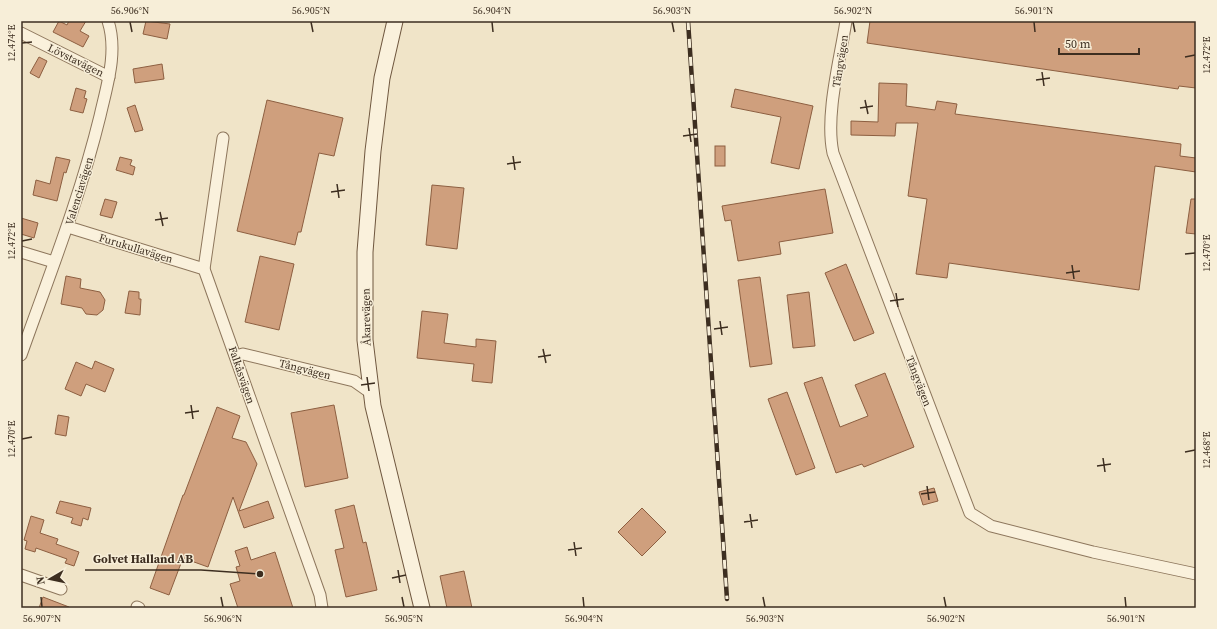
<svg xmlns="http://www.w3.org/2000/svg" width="1217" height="629" font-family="'Source Serif 4',serif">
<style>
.building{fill:#cf9f7d;stroke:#8d5f41}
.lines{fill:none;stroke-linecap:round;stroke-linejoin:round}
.street-casing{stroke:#8d765c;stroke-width:13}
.secondary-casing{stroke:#6f573f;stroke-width:17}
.street{stroke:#faf1dc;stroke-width:11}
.secondary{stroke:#faf1dc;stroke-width:15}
.rail-casing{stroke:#3d2e20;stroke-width:4.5}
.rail{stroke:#f7eed8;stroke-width:3;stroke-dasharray:9;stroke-linecap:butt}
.ticks{fill:none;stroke:#3d2e20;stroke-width:1.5}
.labels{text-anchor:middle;stroke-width:3;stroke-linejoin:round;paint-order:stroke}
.street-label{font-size:11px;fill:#3d2e20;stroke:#f7eed8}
.leader{fill:none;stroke:#3d2e20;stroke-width:1.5}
.callout-dot{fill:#3d2e20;stroke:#f7eed8;stroke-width:1.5}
.callout-label{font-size:12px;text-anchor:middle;font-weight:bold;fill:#3d2e20;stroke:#f7eed8;stroke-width:3;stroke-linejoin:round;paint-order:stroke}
.neatline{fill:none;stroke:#3d2e20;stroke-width:1.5}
.ticks-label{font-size:10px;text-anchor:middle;fill:#3d2e20}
</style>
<rect width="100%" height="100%" fill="#f0e4c8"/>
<g class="building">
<path d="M59,21L67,25L69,21H86L80,31L89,36L83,47L53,32Z"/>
<path d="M146,21L170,24L167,39L143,34Z"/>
<path d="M870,21H1196V88L1179,86L1178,89L867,43Z"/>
<path d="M39,57L47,61L39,78L30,73Z"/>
<path d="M162,64L164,79L135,83L133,69Z"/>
<path d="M879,83L907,84L906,106L935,110L937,101L957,104L955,114L1181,144L1180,156L1196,158V172L1155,166L1139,290L949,263L947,278L916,274L927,199L908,196L918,123H896L895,136L851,135V121L878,122Z"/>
<path d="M76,88L86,91L84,98L87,99L83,113L70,110Z"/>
<path d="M735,89L813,106L799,169L771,163L781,117L731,107Z"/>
<path d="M267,100L343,118L334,156L319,153L301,232H298L295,245L237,231Z"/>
<path d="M135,105L143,130L135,132L127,108Z"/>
<rect x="715" y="146" width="10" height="20"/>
<path d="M56,157L70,160L66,173L64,172L57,201L33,195L36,180L50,184Z"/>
<path d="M120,157L132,160L130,165L135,167L133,175L116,170Z"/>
<path d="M432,185L464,188L457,249L426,245Z"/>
<path d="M825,189L833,233L779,242L781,254L738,261L731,220L725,221L722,206Z"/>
<path d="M105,199L117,202L112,218L100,215Z"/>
<path d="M1191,199H1196V234L1186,233Z"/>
<path d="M21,218L38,223L34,238L21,234Z"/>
<path d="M260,256L294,264L279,330L245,322Z"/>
<path d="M846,264L874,333L854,341L825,273Z"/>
<path d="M66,276L81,279L80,288L100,292L105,300L103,310L97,315L86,314L82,308L61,304Z"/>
<path d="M760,277L772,364L750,367L738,280Z"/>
<path d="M129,291L139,292V299H141L140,315L125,313Z"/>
<path d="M809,292L815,346L793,348L787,295Z"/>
<path d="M422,311L448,314L444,343L476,347V339L496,341L492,383L472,381L474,364L417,358Z"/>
<path d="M95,361L114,369L105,392L86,384L81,396L65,389L76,362L92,369Z"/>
<path d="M885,373L914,447L864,467L862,464L836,473L804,383L822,377L840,427L868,416L855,385Z"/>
<path d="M787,392L815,468L796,475L768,399Z"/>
<path d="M334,405L348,478L305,487L291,413Z"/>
<path d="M217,407L240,416L232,438L246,442L257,464L239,511L268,501L274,518L244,528L233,497L208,567L183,558L169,595L150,588L183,495H184Z"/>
<path d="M58,415L69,417L66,436L55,434Z"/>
<path d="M934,488L938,501L923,505L919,492Z"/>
<path d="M60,501L91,508L88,520L83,518L81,526L71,523L73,518L56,513Z"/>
<path d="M354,505L363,543L366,542L377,590L346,597L335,550L344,548L335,510Z"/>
<path d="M642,508L666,532L642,556L618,532Z"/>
<path d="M31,516L44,520L40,533L58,539L56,544L79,552L74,566L65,563L67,559L36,548L35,552L25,549L27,541L24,540Z"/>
<path d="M247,547L251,560L275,552L293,608H238L230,584L240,581L236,567L240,566L235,551Z"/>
<path d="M464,571L472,608H447L440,576Z"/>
<path d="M43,597L69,607V608H39Z"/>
</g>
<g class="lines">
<defs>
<g id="street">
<path d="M846,21C840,60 825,115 833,153L970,513L991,526L1093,552L1196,574"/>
<path d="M21,33L109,77"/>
<path d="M223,138L204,269L320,595L322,608"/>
<path d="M68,227L204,269"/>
<path d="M21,252L54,262"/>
<path d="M21,355C49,276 80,198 100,116C107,85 118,52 108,21"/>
<path d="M236,356L243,354L354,381L371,393"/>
<path d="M21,575L61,589"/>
<path d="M137,607L139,608"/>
</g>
<path id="secondary" d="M395,21L382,78L373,151L365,252V340L373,406L422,608"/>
</defs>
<use href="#street" class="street-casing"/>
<use href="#secondary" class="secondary-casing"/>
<use href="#street" class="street"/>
<use href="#secondary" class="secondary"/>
<defs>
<path id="rail" d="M688,21L727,599"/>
</defs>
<use href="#rail" class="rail-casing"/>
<use href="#rail" class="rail"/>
</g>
<path class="ticks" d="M130,22L132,32M311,22L313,32M492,22L493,32M672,22L674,32M853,22L855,32M1034,22L1035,32M22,43L32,42M1185,57L1195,55M1042,72L1044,86M1036,80L1050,78M865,100L868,114M860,108L873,106M689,128L691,142M683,136L697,134M513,156L515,170M507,164L521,162M337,184L339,198M331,192L345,190M160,212L163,226M155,220L168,218M22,241L32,239M1185,254L1195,253M1072,265L1074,279M1066,273L1080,271M896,293L898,307M890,301L904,299M720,321L722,335M714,329L728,327M543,349L546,363M538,357L551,355M367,377L369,391M361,385L375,383M191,405L193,419M185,413L199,411M22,439L32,437M1185,452L1195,450M1103,458L1105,472M1097,466L1111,464M927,486L929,500M921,494L935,492M750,514L752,528M744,522L758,520M574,542L576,556M568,550L582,548M398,570L400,583M392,578L406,575M41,597L42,607M221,597L223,607M402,597L404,607M583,597L584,607M763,597L765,607M944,597L946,607M1125,597L1126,607"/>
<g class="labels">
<g class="street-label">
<text transform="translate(76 60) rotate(26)" y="4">Lövstavägen</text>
<text transform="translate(840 61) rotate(-81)" y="4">Tångvägen</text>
<text transform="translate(79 191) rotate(-73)" y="4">Valenciavägen</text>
<text transform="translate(136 248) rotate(17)" y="4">Furukullavägen</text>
<text transform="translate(366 317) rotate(-91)" y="4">Åkarevägen</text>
<text transform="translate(305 369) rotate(14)" y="4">Tångvägen</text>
<text transform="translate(242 375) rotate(71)" y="4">Falkåsvägen</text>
<text transform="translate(919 381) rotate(69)" y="4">Tångvägen</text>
</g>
</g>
<path class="leader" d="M260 574L201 570H85"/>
<circle class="callout-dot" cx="260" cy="574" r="4"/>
<g class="callout-label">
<text x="143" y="563">Golvet Halland AB</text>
</g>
<rect width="1217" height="629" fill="none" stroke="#f7eed8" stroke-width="44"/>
<g transform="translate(50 579) rotate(261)" stroke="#f7eed8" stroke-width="3" paint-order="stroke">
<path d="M0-3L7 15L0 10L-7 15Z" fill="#3d2e20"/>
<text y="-6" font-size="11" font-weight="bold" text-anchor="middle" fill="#3d2e20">N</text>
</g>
<path d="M1059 48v6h80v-6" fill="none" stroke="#3d2e20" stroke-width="2"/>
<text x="1065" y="48" font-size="12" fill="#3d2e20" stroke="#f7eed8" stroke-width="3" paint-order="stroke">50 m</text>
<rect x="22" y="22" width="1173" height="585" class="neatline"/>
<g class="ticks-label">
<text x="130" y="14">56.906°N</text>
<text x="311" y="14">56.905°N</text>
<text x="492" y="14">56.904°N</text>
<text x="672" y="14">56.903°N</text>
<text x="853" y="14">56.902°N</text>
<text x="1034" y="14">56.901°N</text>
<text transform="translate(11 43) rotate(-90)" y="4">12.474°E</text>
<text transform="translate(1206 55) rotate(-90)" y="4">12.472°E</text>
<text transform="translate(11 241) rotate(-90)" y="4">12.472°E</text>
<text transform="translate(1206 253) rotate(-90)" y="4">12.470°E</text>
<text transform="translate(11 439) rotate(-90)" y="4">12.470°E</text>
<text transform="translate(1206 450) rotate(-90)" y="4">12.468°E</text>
<text x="42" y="622">56.907°N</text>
<text x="223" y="622">56.906°N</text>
<text x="404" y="622">56.905°N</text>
<text x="584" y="622">56.904°N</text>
<text x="765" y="622">56.903°N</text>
<text x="946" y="622">56.902°N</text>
<text x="1126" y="622">56.901°N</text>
</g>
</svg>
